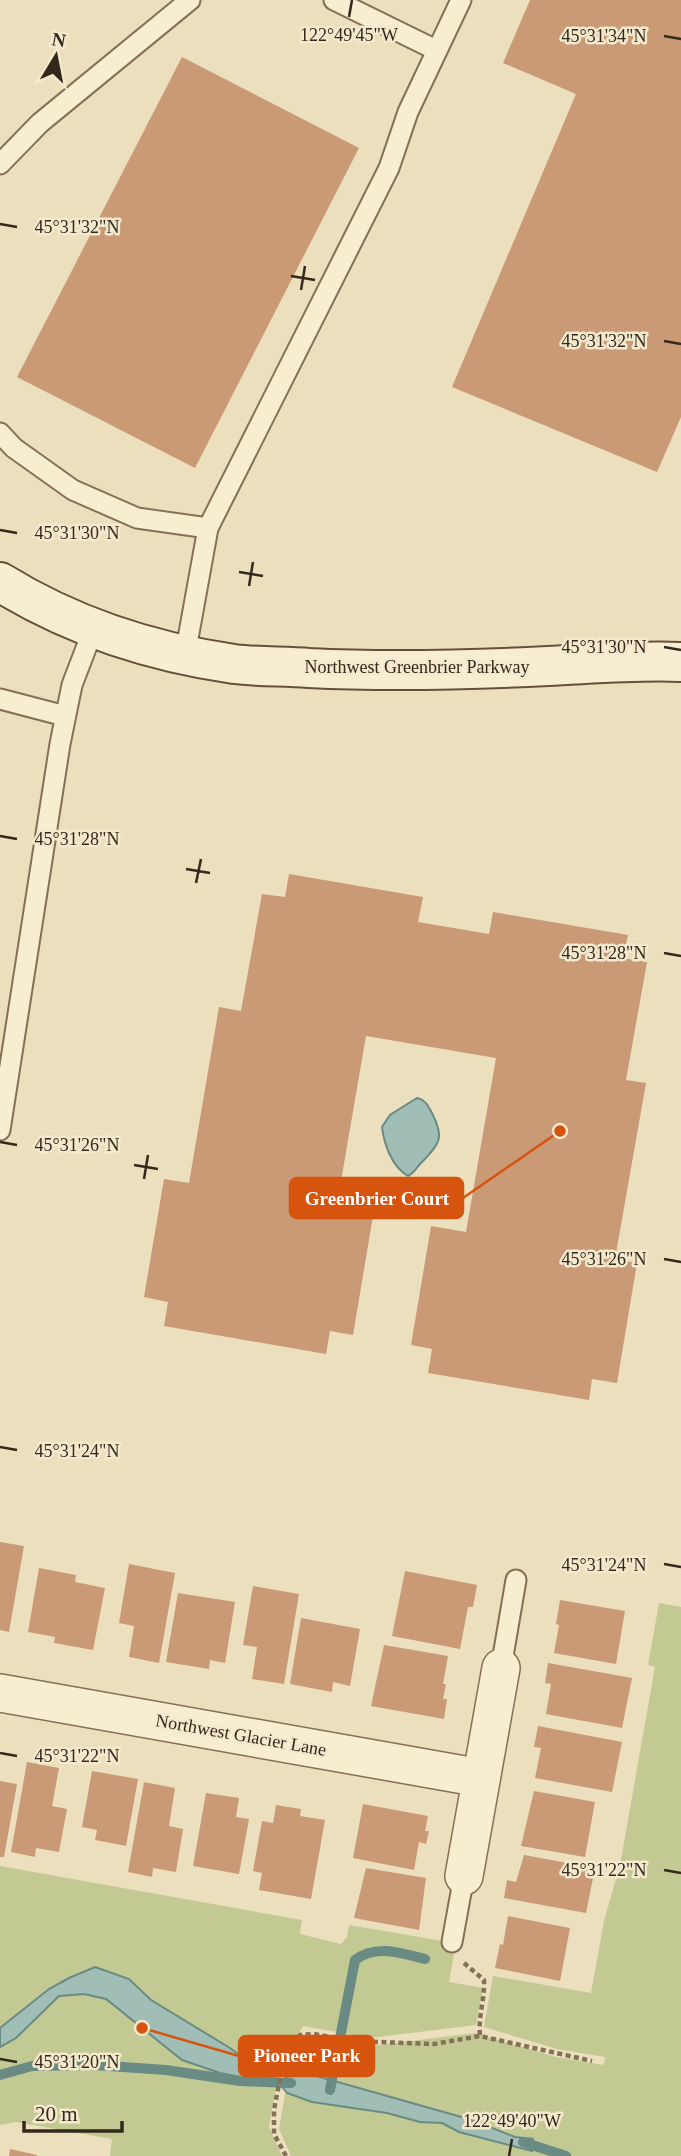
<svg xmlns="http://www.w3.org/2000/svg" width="681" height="2156" font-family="Georgia,serif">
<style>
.green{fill:#c2c993}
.water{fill:#a1beb6;stroke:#698b83;stroke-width:2}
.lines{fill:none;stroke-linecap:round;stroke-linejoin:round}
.stream{stroke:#698b83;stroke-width:10}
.building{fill:#c99a75}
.lane-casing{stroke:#837057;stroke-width:23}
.street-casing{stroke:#837057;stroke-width:40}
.secondary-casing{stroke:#65513b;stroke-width:42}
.path{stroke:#837057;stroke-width:4.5;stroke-dasharray:5 3.5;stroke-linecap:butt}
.lane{stroke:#f7edd1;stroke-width:19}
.street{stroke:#f7edd1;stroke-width:37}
.secondary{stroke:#f7edd1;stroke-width:38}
.ticks{fill:none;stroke:#33281c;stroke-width:2.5}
.labels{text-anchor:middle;stroke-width:5;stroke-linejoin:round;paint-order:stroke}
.street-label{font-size:18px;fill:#33281c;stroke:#f4e9cd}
.ticks-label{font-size:18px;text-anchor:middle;fill:#33281c;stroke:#f4e9cd;stroke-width:5;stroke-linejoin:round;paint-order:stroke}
.leader{fill:none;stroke:#d6540e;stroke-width:2.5}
.callout-dot{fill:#d6540e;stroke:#f4e9cd;stroke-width:2.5}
.callout{fill:#d6540e;stroke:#d6540e;stroke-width:2.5}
.callout-label{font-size:19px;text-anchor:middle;font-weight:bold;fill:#fff}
</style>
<rect width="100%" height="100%" fill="#ecdfbe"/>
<g class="green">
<path d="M659,1603L681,1607V2156H291L279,2129L290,2067L307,2038L362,2047L475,2033L556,2057L604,2065L605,2057L557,2049L484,2027L493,1976L591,1993L604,1921L620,1865L655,1667L648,1665Z"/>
<path d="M0,1866L302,1920L300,1934L341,1944L347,1937L349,1925L449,1942L455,1949L449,1982L483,1988L476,2025L370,2038L303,2026L279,2070L269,2127L282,2156H110L112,2139L16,2122L0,2125Z"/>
</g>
<g class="water">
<path d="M417,1098C426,1100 428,1106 432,1113C444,1137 441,1142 423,1161C417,1166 415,1173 408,1176C392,1167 384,1144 382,1127L390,1115Z"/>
<path d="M95,1967L129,1979L151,2000L230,2048L251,2064L264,2079L255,2080L220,2073L182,2060L106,1999L84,1994L59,1996L16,2038L0,2047V2028L49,1989L69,1978Z"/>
<path d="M293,2072L313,2075L472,2120L515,2137L533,2139L532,2151L459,2132L442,2123L420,2122L387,2113L312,2102L287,2093L279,2083Z"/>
</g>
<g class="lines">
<g class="stream">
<path d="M0,2075L32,2066L94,2065L166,2070L240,2081L291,2083"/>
<path d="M330,2090L355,1960C376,1944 401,1953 425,1959"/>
<path d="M523,2142L566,2156"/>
</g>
</g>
<g class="building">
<path d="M530,0H681V417L657,472L452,387L576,94L503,63Z"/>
<path d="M182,57L359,148L195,468L17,377Z"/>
<path d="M289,874L423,897L418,922L489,934L493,912L628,935L623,958L647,962L626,1080L646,1083L615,1259L637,1263L617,1383L592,1379L589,1400L428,1373L432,1349L411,1345L431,1226L466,1232L496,1058L366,1036L336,1210L373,1216L353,1335L330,1331L326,1354L164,1326L168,1302L144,1297L164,1179L189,1183L219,1007L241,1011L262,894L285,897Z"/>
<path d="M0,1542L24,1546L9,1632L0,1630Z"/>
<path d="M129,1564L175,1573L159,1663L129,1657L134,1626L119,1623Z"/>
<path d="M39,1568L76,1575L75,1582L105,1588L93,1650L54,1643L55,1637L28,1632Z"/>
<path d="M405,1571L477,1585L473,1607H468L460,1649L392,1636Z"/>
<path d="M253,1586L299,1594L284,1684L252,1679L257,1647L243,1645Z"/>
<path d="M178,1593L235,1602L225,1663L210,1660L209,1669L166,1662Z"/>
<path d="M560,1600L625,1611L616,1664L554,1653L559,1625L556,1624Z"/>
<path d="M301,1618L360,1629L350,1686L333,1682L332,1692L290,1684Z"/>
<path d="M384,1645L448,1656L443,1684H446L443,1699H447L444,1719L371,1706Z"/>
<path d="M548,1663L632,1678L622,1728L546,1714L551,1684L545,1683Z"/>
<path d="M538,1726L622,1742L612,1792L535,1778L541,1748L534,1747Z"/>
<path d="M27,1762L59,1768L52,1806L67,1809L59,1852L36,1848L35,1857L11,1852Z"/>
<path d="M92,1771L138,1779L126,1846L95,1840L97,1830L82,1827Z"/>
<path d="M0,1781L17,1784L4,1857H0Z"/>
<path d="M144,1782L175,1788L169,1826L183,1829L176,1872L153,1868L152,1877L128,1872Z"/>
<path d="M534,1791L595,1802L585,1857L521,1846Z"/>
<path d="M206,1793L239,1798L236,1817L249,1819L239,1874L193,1866Z"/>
<path d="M363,1804L428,1816L425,1831H429L426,1844L419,1842L414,1870L353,1858Z"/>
<path d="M276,1805L301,1809L300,1816L325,1820L311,1899L259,1890L262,1873L253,1871L262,1821L273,1823Z"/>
<path d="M524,1855L595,1868L586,1913L504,1898L507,1880L516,1882Z"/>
<path d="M366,1868L426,1878L419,1930L354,1918Z"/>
<path d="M508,1916L570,1928L560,1981L495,1968L500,1944L503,1945Z"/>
<path d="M10,2149L37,2155L36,2156H9Z"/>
</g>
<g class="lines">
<defs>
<g id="lane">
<path d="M334,0L436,50"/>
<path d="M0,164L40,123L190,0"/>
<path d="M0,433L14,448L73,490L137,518L208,528"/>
<path d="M185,655L208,528L389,168L408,112L461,0"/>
<path d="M0,699L65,716"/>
<path d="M0,1130L60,744L72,685L93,630"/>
<path d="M501,1668L516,1580"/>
<path d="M452,1942L464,1876"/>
</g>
<g id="street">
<path d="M0,1693L481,1778"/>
<path d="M464,1876L501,1668"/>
</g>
<path id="secondary" d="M0,582C71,626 152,652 234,664C259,667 284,666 309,668C388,672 468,670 548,666C592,664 637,660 681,662"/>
</defs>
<use href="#lane" class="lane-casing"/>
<use href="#street" class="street-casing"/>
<use href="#secondary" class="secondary-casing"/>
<g class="path">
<path d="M464,1963L484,1980C485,1999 478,2016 480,2036"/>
<path d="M286,2156L274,2134V2110L283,2063L290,2045L300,2035L314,2034L352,2041L434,2044L480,2036L592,2061"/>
</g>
<use href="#lane" class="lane"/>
<use href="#street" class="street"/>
<use href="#secondary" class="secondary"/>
</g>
<path class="ticks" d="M349,17L352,0M664,36L681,39M0,224L17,227M291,276L315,280M301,290L305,266M664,341L681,344M0,530L17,533M239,572L263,576M249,586L253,562M664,647L681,650M0,836L17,839M186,869L210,873M196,883L201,859M664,953L681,956M0,1142L17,1145M134,1165L158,1169M144,1179L148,1155M664,1259L681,1262M0,1447L17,1450M664,1564L681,1567M0,1753L17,1756M664,1870L681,1873M0,2059L17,2062M509,2156L512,2139"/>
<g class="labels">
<g class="street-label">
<text x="417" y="673">Northwest Greenbrier Parkway</text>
<text transform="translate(241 1735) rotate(10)" y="6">Northwest Glacier Lane</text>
</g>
</g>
<g class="ticks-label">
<text x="349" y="41">122°49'45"W</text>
<text x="604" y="42">45°31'34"N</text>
<text x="77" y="233">45°31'32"N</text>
<text x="604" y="347">45°31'32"N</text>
<text x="77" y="539">45°31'30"N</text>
<text x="604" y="653">45°31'30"N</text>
<text x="77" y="845">45°31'28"N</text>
<text x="604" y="959">45°31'28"N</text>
<text x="77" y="1151">45°31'26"N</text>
<text x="604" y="1265">45°31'26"N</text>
<text x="77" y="1457">45°31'24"N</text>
<text x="604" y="1571">45°31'24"N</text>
<text x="77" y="1762">45°31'22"N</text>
<text x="604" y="1876">45°31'22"N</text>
<text x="77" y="2068">45°31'20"N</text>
<text x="512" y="2127">122°49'40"W</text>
</g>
<path class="leader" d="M560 1131L463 1198M142 2028L239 2056"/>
<g class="callout-dot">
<circle cx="560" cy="1131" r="7"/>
<circle cx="142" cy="2028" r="7"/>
</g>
<g class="callout">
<rect x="290" y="1178" width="173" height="40" rx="7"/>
<rect x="239" y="2036" width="135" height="40" rx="7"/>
</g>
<g class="callout-label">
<text x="377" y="1205">Greenbrier Court</text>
<text x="307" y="2062">Pioneer Park</text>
</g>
<g transform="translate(56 56) rotate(10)" stroke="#f4e9cd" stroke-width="5" paint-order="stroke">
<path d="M0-5L12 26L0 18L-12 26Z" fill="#33281c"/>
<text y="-10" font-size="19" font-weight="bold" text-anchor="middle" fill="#33281c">N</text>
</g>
<path d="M24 2121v10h98v-10" fill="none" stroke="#33281c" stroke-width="3.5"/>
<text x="35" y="2121" font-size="21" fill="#33281c" stroke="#f4e9cd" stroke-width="5" paint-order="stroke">20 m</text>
</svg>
